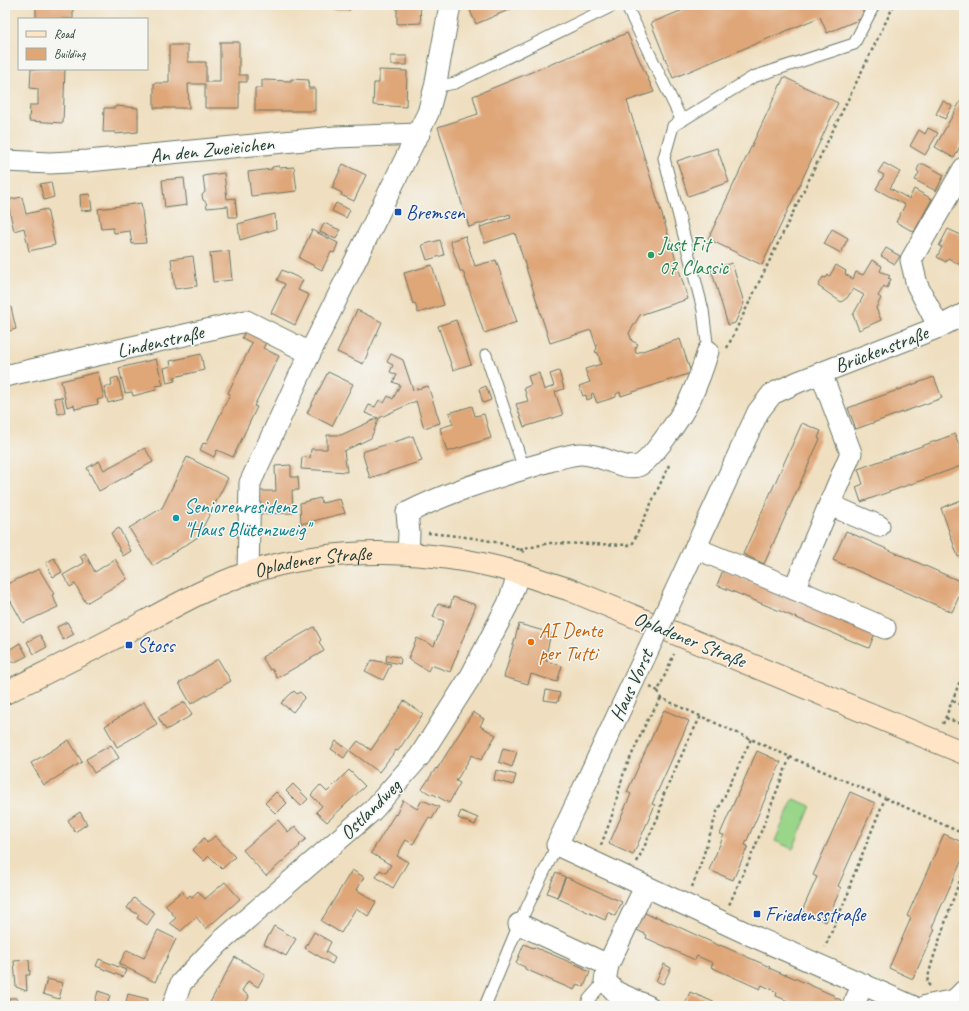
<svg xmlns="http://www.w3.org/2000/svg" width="969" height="1011" font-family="Caveat,sans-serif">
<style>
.green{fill:#99d68a;stroke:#5c8a5f}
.building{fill:#dfa678}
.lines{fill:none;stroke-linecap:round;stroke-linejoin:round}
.lane-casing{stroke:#687665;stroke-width:13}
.street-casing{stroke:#687665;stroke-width:23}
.secondary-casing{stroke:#687665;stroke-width:24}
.path{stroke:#687665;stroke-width:2.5;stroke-dasharray:3 3;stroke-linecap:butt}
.lane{stroke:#fff;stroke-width:11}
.street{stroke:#fff;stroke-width:21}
.secondary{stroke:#ffe4c6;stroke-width:22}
.street-bridge-casing{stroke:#687665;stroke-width:23;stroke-linecap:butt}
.street-bridge{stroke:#fff;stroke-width:21}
.transit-dot{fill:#1a4fb4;stroke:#f6f6f2;stroke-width:1.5}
.leisure-dot{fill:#2e9e5b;stroke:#f6f6f2;stroke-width:1.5}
.culture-dot{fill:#0f9aa8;stroke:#f6f6f2;stroke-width:1.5}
.food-dot{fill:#e8710a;stroke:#f6f6f2;stroke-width:1.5}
.labels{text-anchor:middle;stroke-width:3;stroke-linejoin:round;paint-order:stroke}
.street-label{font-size:20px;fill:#1f3d34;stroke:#f6f6f2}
.transit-label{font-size:20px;fill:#164399;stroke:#f6f6f2;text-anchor:start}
.leisure-label{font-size:20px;fill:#27864d;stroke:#f6f6f2;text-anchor:start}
.culture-label{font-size:20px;fill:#0d838f;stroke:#f6f6f2;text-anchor:start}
.food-label{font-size:20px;fill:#c56008;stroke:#f6f6f2;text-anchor:start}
</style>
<rect width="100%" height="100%" fill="#f6f6f2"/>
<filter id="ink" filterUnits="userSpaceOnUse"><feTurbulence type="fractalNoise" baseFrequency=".025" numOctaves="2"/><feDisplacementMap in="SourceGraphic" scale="8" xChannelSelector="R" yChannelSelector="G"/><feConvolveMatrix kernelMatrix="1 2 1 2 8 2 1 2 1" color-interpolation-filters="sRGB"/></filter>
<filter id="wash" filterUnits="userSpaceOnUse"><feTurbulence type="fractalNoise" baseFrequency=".012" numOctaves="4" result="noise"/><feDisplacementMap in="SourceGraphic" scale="16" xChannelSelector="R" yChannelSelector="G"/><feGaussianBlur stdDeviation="0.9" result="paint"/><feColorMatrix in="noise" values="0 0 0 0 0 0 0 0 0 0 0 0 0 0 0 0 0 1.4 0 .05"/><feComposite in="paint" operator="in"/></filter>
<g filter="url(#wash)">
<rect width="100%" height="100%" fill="#efdfc0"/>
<path class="green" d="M793,799L811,806L793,849L775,841Z"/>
<g id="blocks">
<g class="building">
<rect x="36" y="5" width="37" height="14"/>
<path d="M334,5H350V10H335Z"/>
<path d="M397,5H420L421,23L397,24Z"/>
<path d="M470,5H512L513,8L476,24L468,6Z"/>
<path d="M695,5H860L865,17L827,33L820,17L673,78L651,23Z"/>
<path d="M627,33L654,92L627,101L688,299L640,315L629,333L632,341L638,344L635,349L636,353L680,339L691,373L621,396L620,392L616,394V397L597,403L593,393L591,394L592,398L587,400L586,395L583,396L579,386L590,382L585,369L601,364L598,353L595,352L597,348L591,330L550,343L515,233L485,243L480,227L511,218L510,214L469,227L438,127L478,114L473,96Z"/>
<path d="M220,42H239V75H247V82H239V108H205V84H188L189,108H154V83H169V45H188V62H206V82H220Z"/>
<rect x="391" y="56" width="16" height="9"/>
<path d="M31,69H65L63,123L29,121L30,105H38V89L30,88Z"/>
<path d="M379,70L407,71L406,107L373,105L374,83H379Z"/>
<path d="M784,77L838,103L762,265L708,239Z"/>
<path d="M291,79L309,80L308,88H315V111H255V88H262V80L291,81Z"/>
<path d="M964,95V139L954,158L935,147Z"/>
<path d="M943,101L952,106L945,119L936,114Z"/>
<path d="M116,106L138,108V132L115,134V132H103L104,108H115Z"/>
<path d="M928,128L938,133L925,155L910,146L919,130L925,134Z"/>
<path d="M717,148L729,182L688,196L677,161Z"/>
<path d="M884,163L900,172L890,188L909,199L914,189L932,199L914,232L896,222L905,205L876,189L884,175L878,172Z"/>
<path d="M343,164L366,175L354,201L341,195L342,193L332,188Z"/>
<path d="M920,164H924L944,175L936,191L915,180L919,173L917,170Z"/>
<path d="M279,166V168L294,167L297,191L251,196L248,172L272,169V167Z"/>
<path d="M224,173L227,199L235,198L237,217H229L228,206L207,208L206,202L203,200L202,195L205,192L203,176Z"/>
<path d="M184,178L187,205L165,208L162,180Z"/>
<path d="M51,182L54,197L44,200L40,184Z"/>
<path d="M5,191L8,200L5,201Z"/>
<path d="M90,194L92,210L81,211L80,195Z"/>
<path d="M22,197L26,214L47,209L55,245L29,251L24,228L14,231L7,200Z"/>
<path d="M141,203L146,243L132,244L130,231L114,233L113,228L101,229L98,209Z"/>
<path d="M336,203L350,210L346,218L332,211Z"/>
<path d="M275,214L276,229L240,240L238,224Z"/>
<path d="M324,223L340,230L336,239L320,232Z"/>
<path d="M832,229L848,238L841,253L824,244Z"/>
<path d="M948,229L961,235L959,237L964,240V267L948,258L946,262L937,257L942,247L939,246Z"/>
<path d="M312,230L338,243L334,253L331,252L322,270L299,258Z"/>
<path d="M465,236L475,266L496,260L517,322L484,333L463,271H460L450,241Z"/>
<path d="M440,240L444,255L427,260L422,245Z"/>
<path d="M886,248L900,256L895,264L881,256Z"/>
<path d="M229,251L232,280L213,282L210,253Z"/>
<path d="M193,256L197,286L175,289L171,259Z"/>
<path d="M872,260L882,266L880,271L890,276L888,278L891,279L887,288L884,286L878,296L881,298L876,308L881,320L859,330L853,315L864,295L853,289L847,298L841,302L818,286L823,277L826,278L828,275L829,277L836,265L846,271L845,274L853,279L856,272L863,275Z"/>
<path d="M732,263L744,303L735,323L728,325L711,269Z"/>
<path d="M432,265L444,305L418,313L415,303L413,304L404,273Z"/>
<path d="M282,270L303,280L298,290L309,295L295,325L271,313L285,284L277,280Z"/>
<path d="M11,307L16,329L6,332L5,308Z"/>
<path d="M357,310L382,322L363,364L337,352Z"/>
<path d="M456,320L471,364L453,370L438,326Z"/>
<path d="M245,331L267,341L263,348L279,356L254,406L257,407L233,457L217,450L214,457L200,450L203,443L206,444L230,394L228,393L252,343L242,338Z"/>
<path d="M201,354L204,370L174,377L175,381L167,383L164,368L171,366L170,361Z"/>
<path d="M391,354L403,360L413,390L428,386L440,423L424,428L416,401L379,418L371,438L344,451L347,472L301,469L302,457L310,458L311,449H327V435H341L378,418L365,413L369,405L375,407L379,400L384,403L388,396L393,399L400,385L393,382L397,375L390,372L393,365L387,362Z"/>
<path d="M156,359L163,385L155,386L156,390L133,396L132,392L125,393L119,368Z"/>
<path d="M559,371L564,389L555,392L563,415L524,427L516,404L528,401L524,388L531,385L528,376L539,373L544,390L554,386L550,374Z"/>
<path d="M98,372L104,398L97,400L98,404L75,409L74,405L67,407L61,381Z"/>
<path d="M328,372L353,384L332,426L307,413Z"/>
<path d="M118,377L123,399L108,403L104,387L112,386L111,379Z"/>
<path d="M934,377L942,398L856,429L848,408Z"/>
<path d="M486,386L491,400L483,403L479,389Z"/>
<path d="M62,397L65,412L58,414L54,398Z"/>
<path d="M472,406L475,416L484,414L491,438L447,452L440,428L453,424L449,413Z"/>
<path d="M802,423L821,431L818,438L820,439L764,564L743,554Z"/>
<path d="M955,434L964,459V465L861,502L856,487L863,484L858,469Z"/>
<path d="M413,436L422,461L370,478L362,452Z"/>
<path d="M145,448L153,462L99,491L87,468L99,461L104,470Z"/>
<path d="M187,457L228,478L198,537L153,566L129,528L162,508Z"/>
<path d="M291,465V477H298L299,490H292L293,513L261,514L260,491H276L275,466Z"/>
<path d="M320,498L322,503L340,499L345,513L301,524L300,503Z"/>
<path d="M964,499V555L958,557L941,508Z"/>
<path d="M119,528L131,551L123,556L111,533Z"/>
<path d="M846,531L964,583V591L962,590L952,612L833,560Z"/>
<path d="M85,553L95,572L115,559L127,579L86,603L75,584L70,587L63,575L84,563L80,556Z"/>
<path d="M54,558L62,572L53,577L46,563Z"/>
<path d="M39,569L54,594L52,595L58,607L23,623L9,598L10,597L5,585Z"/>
<path d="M723,570L875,633L869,648L717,585Z"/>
<path d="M453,597L476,605L450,672L431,665L428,671L408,659L417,638L434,646L444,621L433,617L438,604L450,607Z"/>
<path d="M67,622L74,634L63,640L57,627Z"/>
<path d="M519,624L551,633L547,651L548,652L546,661L562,666L557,682L531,674L528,684L504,677Z"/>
<path d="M314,627L321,640L319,642L324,651L277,678L272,669L270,670L262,657Z"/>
<path d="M40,635L47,647L34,654L27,642Z"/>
<path d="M20,643L27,656L13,663L7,651Z"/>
<path d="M387,655L399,657L401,660L400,664L386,661Z"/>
<path d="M218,659L231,681L191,704L179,683Z"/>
<path d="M372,660L391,664L383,680L365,671Z"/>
<path d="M546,690L560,693L558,702L544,700Z"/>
<path d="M294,691L297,694L300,692L305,697L293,712L281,703Z"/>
<path d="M404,701L423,714L398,751L396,750L379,772L350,751L358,741L371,750Z"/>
<path d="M144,702L157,724L117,747L105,726Z"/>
<path d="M185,702L192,715L166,730L158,717Z"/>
<path d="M664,710L689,721L652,804L655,805L633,855L609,844L631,794L627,792Z"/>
<path d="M473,712L484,719L480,726L496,735L481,760L472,755L456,781L460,783L449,803L433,794L432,795L422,789L436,768L437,769Z"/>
<path d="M69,740L82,762L44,785L31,763Z"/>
<path d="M336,741L349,750L344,758L331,749Z"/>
<path d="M111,745L119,758L94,773L86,759Z"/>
<path d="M503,748L517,752L512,767L499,762Z"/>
<path d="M757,751L781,762L745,845L748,846L733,880L709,870L724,835L720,834Z"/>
<path d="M349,770L365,786L327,822L316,812L322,806L311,795L320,785L327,792Z"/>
<path d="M496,770L516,775L513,785L494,780Z"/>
<path d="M293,784L308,799L301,806L286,791Z"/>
<path d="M276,792L287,803L276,814L265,803Z"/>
<path d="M850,792L875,803L838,886L841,888L826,922L802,911L817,877L813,875Z"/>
<path d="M403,800L417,809L422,800L439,807L432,819L429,817L413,844L406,840L403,845L397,856L408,862L393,888L376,877L380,870L386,873L391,865L371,853L395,814L396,815Z"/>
<path d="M461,811L478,818L475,825L458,818Z"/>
<path d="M80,812L87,824L75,832L68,820Z"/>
<path d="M278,820L288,832L295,826L306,839L299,845L300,846L266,876L243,850Z"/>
<path d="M944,834L964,843V855L932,927L935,929L913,979L889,968L911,918L907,916Z"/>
<path d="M215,836L235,857L222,869L209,856L204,861L193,850L204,838L207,843Z"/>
<path d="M352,870L364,877L357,890L376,902L368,916L356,908L341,933L321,921Z"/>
<path d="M556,872L565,877L557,897L547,893Z"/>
<path d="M566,877L622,902L615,916L608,912L605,920L557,898Z"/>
<path d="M225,882L240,899L206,929L196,917L181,931L170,923L176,918L165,905L182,891L187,898L190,895L192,897L198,891L205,899Z"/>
<path d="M134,898L155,913L147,925L137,918L139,915L127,908Z"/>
<path d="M643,912L655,918V916L720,946V945L770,967L769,968L785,975V974L835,996L834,997L841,1000L839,1006H800L776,996L777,992L762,985L760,989L711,967L713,963L697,956L695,960L646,938L647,935L635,929Z"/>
<path d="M274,926L296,939L286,956L264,944Z"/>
<path d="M158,930L176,939L155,982L119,964L127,950L144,958Z"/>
<path d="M314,932L331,942L326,952L335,958L332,964L305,948Z"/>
<path d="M524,944L533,948L534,947L584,968L583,969L590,972L584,987L577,984L574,990L525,969V967L516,963Z"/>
<path d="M235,957L265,974L258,987L248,981L242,991L248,995L249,997L244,1006H211L209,1005L213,997Z"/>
<path d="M99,959L126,970L123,977L96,966Z"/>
<path d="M29,960L30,975H26L27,991L16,987L14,961Z"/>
<path d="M664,964L671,968L663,984L656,981Z"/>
<path d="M47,979L63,983L59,999L43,994Z"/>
<path d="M98,991L110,995L107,1006H94Z"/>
<path d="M690,992L711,1001L722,1006H684Z"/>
<path d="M128,994L148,999L146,1006H125Z"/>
<path d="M9,998H17L18,1006H5V1000L9,1001Z"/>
</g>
</g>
</g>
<g filter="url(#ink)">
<use href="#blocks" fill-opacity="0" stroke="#687665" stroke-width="1"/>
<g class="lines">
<defs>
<g id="lane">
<path d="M626,5L682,121"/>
<path d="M435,87L455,83L614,5"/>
<path d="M708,351L703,310L664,158L673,126L753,77L854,44L874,5"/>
<path d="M486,355L524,469"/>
<path d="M485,1006L519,924L557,845"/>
<path d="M586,1006L589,999L605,981"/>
</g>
<g id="street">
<path d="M5,161L50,163L88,161L335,137L419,134"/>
<path d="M939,327L917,285L911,260L964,168"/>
<path d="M821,373L851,453L794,589L885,628"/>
<path d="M5,376L246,321L310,353"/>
<path d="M830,505L879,526"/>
<path d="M695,548L794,589"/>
<path d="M408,554L409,533L407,513C446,493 488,480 530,467C546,463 563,455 580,454C599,453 624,471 638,466C652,461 683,413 690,399C697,384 703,368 708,351"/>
<path d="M248,573L250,483L310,353L428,113L435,87L450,5"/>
<path d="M669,605L758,412L772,394L798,382L939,327L964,314"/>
<path d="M648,650L557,845L746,933L912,1006"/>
<path d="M645,887L608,965L605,981L616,992L648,1006"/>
<path d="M519,924L608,965"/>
<path d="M173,1006L181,983L219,943L373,810L420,756L471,676L508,604L519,573"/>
<path d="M853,1006L863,984"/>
<path d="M926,1006L955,1000L964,991"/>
</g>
<g id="secondary">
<path id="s1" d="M5,693C45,673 86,653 126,632C166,611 206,587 248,573C336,545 431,548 519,573C535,578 551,584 568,589L964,753"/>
</g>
</defs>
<use href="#lane" class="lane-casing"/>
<use href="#street" class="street-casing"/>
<use href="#secondary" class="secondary-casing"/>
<g class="path">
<path d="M727,348L894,5"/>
<path d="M428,533C456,536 502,539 526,553"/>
<path d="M520,550L549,543L632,545L669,465"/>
<path d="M650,687L658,691L674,654"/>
<path d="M658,691L661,698L790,757L755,847L729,905"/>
<path d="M953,701L964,706"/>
<path d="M946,718L964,725"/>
<path d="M943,724L964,671"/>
<path d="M790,757L885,798L851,882L849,891L825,947"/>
<path d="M885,798L964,834"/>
<path d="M601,845L611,819L624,772L647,721L661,698"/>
<path d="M637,862L659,815L663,796L689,739L701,716"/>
<path d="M692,887L700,866L717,812L751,739"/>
<path d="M930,986L927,983C930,965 937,948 943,929C950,909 956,889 964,870"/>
</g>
<use href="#lane" class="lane"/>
<use href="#street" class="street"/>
<use href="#secondary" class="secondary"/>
<defs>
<path id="street-bridge" d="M648,650L669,605"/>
</defs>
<use href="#street-bridge" class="street-bridge-casing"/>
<use href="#street-bridge" class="street-bridge"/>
</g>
</g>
<g class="transit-dot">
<rect x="394" y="208" width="8" height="8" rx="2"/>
<rect x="125" y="641" width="8" height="8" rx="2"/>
<rect x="753" y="910" width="8" height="8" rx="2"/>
</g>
<circle class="leisure-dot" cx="651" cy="255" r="4"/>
<circle class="culture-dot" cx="176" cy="518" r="4"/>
<circle class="food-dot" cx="531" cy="642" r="4"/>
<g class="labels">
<g class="street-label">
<text transform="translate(212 149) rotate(-6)" y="7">An den Zweieichen</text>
<text transform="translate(160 341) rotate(-13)" y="7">Lindenstraße</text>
<text transform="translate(881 349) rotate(-21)" y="7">Brückenstraße</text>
<text dy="7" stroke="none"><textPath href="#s1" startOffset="337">Opladener Straße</textPath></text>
<text transform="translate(690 639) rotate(22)" y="7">Opladener Straße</text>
<text transform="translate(631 685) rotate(-65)" y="7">Haus Vorst</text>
<text transform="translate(370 809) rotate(-45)" y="7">Ostlandweg</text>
</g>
<g class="transit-label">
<text x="406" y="219">Bremsen</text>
<text x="137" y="652">Stoss</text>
<text x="765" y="921">Friedensstraße</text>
</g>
<g class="leisure-label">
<text x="659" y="251">Just Fit<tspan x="659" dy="23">07 Classic</tspan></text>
</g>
<g class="culture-label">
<text x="184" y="513">Seniorenresidenz<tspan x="184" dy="23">"Haus Blütenzweig"</tspan></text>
</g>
<g class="food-label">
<text x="539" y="637">AI Dente<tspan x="539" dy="23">per Tutti</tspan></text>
</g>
</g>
<rect width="969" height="1011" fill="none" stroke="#f6f6f2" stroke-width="20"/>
<rect x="18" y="18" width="130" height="52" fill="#f6f6f2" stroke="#a0aca6"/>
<rect x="26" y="31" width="20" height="6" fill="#ffe4c6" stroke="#a0aca6"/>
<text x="54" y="38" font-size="12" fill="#1f3d34">Road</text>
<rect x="26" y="48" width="20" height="12" fill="#dfa678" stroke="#a0aca6"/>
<text x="54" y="58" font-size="12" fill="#1f3d34">Building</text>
</svg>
